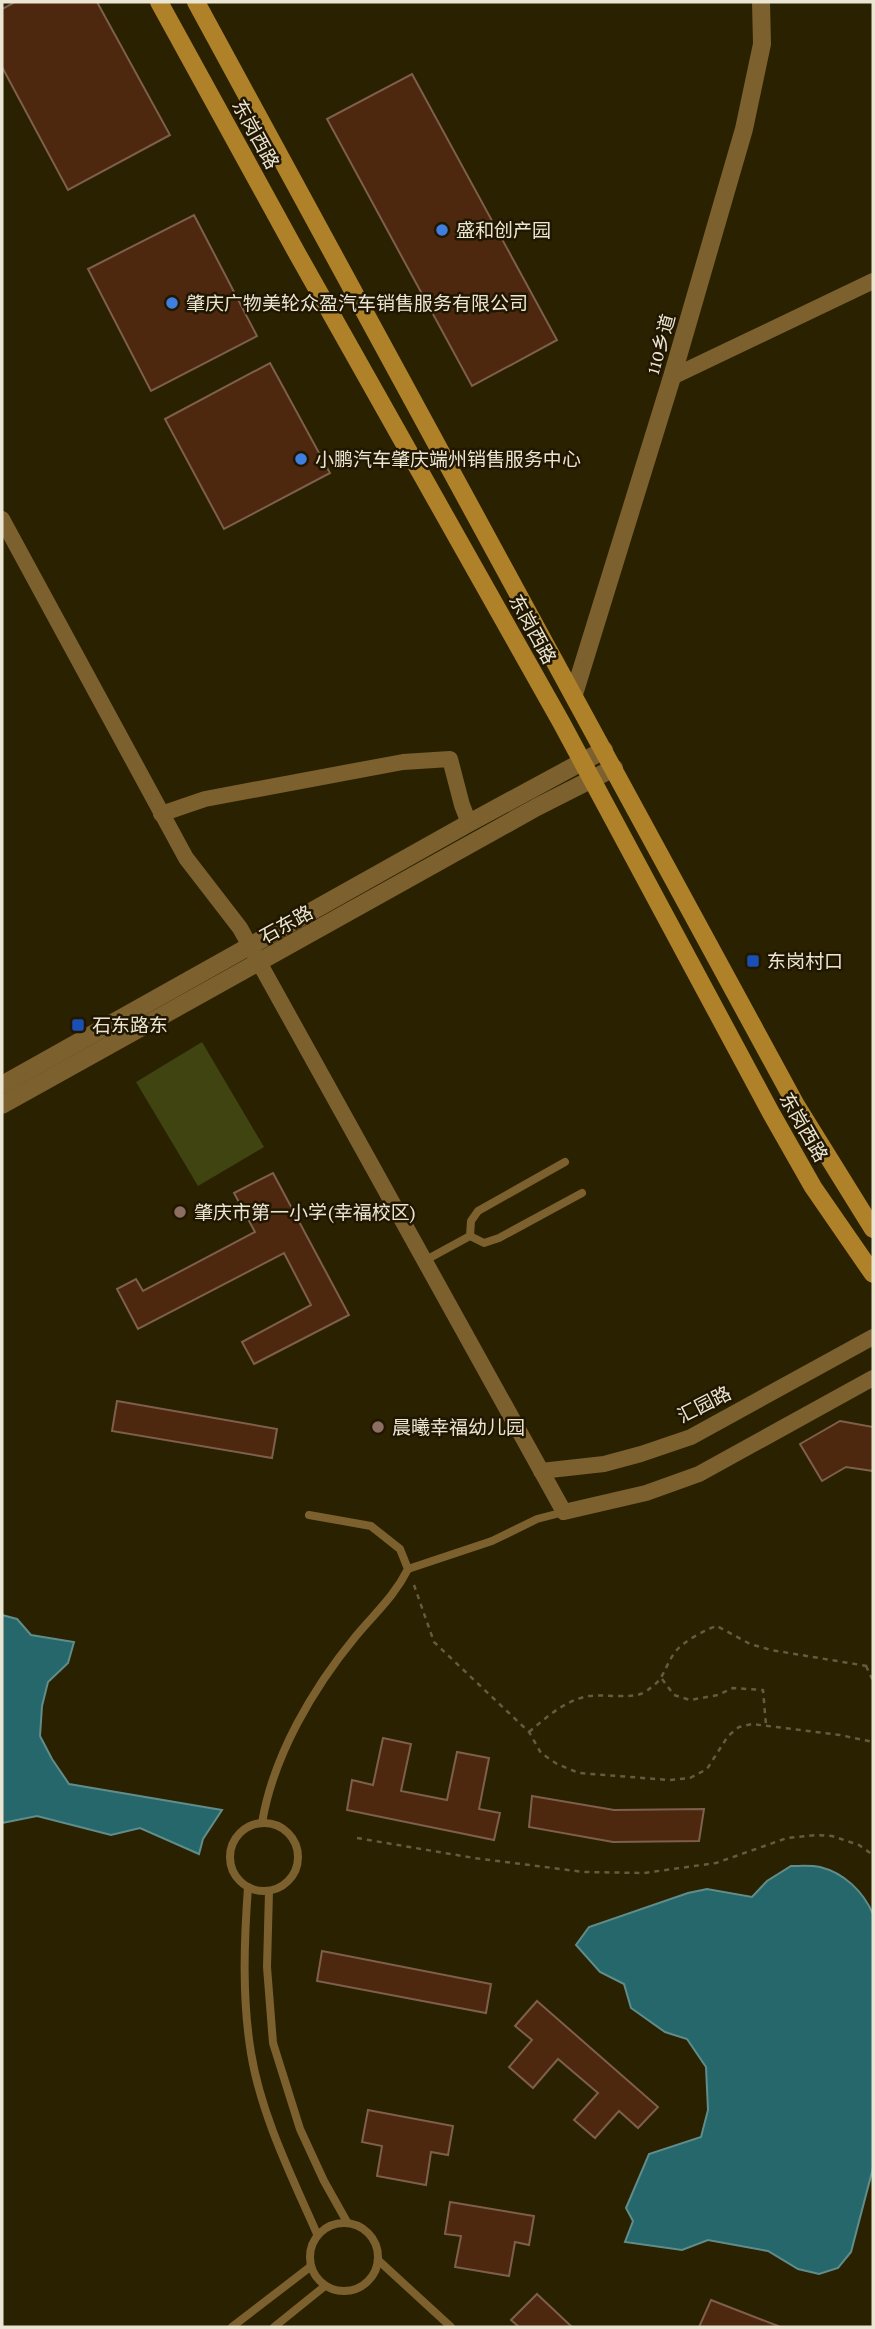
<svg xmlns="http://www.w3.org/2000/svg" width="875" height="2329" font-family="'Crimson Pro','Noto Sans SC',serif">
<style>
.green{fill:#3f4410}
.water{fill:#25676b;stroke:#608d8a;stroke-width:2}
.building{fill:#4d280f;stroke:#7e5f4c;stroke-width:2}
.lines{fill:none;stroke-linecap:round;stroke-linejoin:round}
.path{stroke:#645c40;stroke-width:2.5;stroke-dasharray:5 5;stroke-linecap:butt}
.service{stroke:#7c602e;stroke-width:8}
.minor{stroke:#7c602e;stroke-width:16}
.tertiary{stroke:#7c602e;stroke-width:18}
.secondary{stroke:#af822a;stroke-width:18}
.shop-dot{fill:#3f7fe0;stroke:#211700;stroke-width:2.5}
.transit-dot{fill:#1a4fb4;stroke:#211700;stroke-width:2.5}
.education-dot{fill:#8d6e63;stroke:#211700;stroke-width:2.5}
.labels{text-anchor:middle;stroke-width:5;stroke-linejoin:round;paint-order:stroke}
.street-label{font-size:19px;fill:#ebe5d3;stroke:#211700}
.poi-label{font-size:19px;fill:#ebe5d3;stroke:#211700;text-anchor:start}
</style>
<rect width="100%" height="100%" fill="#2a2101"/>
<path class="green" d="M202,1042L264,1147L198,1186L136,1082Z"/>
<g class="water">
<path d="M2,1615L17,1619L31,1635L74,1642L68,1663L48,1682L42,1706L40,1736L52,1759L69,1784L222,1810L203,1839L199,1854L140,1828L111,1835L37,1816L2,1823Z"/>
<path d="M791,1866C800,1866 811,1865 820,1867C844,1873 863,1891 873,1914V2168L851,2252L838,2268L819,2274L798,2269L768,2251L708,2240L682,2250L625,2242L633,2221L626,2208L649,2154L701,2137L708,2110L706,2067L687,2039L665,2032L631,2008L624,1984L600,1972L576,1945L589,1927L688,1893L707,1889L752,1897L767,1881Z"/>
</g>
<g class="building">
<path d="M15,2H97L170,135L68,190L2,67V9Z"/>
<path d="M412,74L557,340L472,386L327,119Z"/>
<path d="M194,215L257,336L151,391L88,269Z"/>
<path d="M270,363L330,473L224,529L165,419Z"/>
<path d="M273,1173L349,1315L254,1364L242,1342L311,1305L284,1253L138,1329L117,1289L136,1279L143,1291L255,1232L234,1193Z"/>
<path d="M117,1401L277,1429L272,1458L112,1431Z"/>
<path d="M840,1421L873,1427V1471L846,1467L822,1481L800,1444Z"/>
<path d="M383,1738L411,1744L401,1791L447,1800L457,1752L489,1758L479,1809L500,1813L494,1840L347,1810L352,1780L373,1785Z"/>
<path d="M532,1796L614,1810L704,1809L699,1841L613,1842L529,1827Z"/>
<path d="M322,1951L491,1984L486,2013L317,1981Z"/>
<path d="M537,2001L658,2107L638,2128L619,2111L595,2138L574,2120L598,2093L558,2059L533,2088L509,2067L532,2040L515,2026Z"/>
<path d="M368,2110L453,2126L448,2155L431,2152L426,2185L377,2176L382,2146L362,2142Z"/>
<path d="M450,2202L534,2216L529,2245L515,2242L509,2276L455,2267L461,2236L445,2234Z"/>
<path d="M537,2294L572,2327H519L511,2320Z"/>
<path d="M711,2300L778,2326L777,2327H699Z"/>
</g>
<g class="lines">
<g class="path">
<path d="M414,1585L434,1642L529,1732L541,1753L557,1764L579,1773L669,1780L690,1778L707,1769L728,1736L739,1727L752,1724L840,1735L873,1742"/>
<path d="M866,1666L873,1681"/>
<path d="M662,1679L674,1695L690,1700L718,1695L733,1688L763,1690L766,1725"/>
<path d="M529,1732C547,1717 565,1700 589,1696C604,1694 631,1699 643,1693C667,1679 662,1669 676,1651C683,1642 706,1629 717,1626L750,1644L771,1650L873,1667"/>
<path d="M357,1838L474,1858L584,1872L644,1873L716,1863L787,1838L817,1835L832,1836L859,1845L873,1855"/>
</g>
<g class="service">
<path d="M565,1162L478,1211L471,1221L470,1236L484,1243L499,1238L582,1193"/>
<path d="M424,1261L470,1236"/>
<path d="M408,1569L492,1541L537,1519L564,1512"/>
<circle cx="264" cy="1857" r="34"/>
<path d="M262,1823C273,1756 313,1688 356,1636C375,1613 394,1597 408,1569L400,1549L371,1526L309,1515"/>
<path d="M248,1887C244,1942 242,1998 251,2053C261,2115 292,2177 317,2234"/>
<path d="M269,1891L267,1967L273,2043L300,2129L324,2181L347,2222"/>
<circle cx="344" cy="2257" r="34"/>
<path d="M378,2260L451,2327"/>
<path d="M232,2327L310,2267"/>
<path d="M274,2327L325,2286"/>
</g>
<g class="minor">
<path d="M672,377L873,281"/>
<path d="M2,519L186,858L240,928L564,1512L646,1493L699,1474L873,1378"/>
<path d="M161,814L205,799L403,762L450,759L462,805L469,823"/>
<path d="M541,1471L604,1464L641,1454L691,1437L873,1337"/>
</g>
<g class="tertiary">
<path d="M574,694L672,377L744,129L762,44L761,2"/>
<path d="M2,1085L469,823L604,750"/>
<path d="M2,1105L537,807L614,768"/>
</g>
<g class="secondary">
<path d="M159,2L298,255L561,722L771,1113L813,1187L873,1274"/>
<path d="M196,2L796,1105L873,1229"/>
</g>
</g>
<g class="shop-dot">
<circle cx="442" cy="230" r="7"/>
<circle cx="172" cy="303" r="7"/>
<circle cx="301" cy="459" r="7"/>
</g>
<g class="transit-dot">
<rect x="746" y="954" width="14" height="14" rx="3.5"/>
<rect x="71" y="1018" width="14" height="14" rx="3.5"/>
</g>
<g class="education-dot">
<circle cx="180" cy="1212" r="7"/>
<circle cx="378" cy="1427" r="7"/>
</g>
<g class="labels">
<g class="street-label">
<text transform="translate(256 134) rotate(61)" y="7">东岗西路</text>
<text transform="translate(660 344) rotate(-74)" y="7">110乡道</text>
<text transform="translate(533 629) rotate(61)" y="7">东岗西路</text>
<text transform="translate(286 924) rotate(-29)" y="7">石东路</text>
<text transform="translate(804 1127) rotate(60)" y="7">东岗西路</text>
<text transform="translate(704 1404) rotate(-27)" y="7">汇园路</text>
</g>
<g class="poi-label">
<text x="456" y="237">盛和创产园</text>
<text x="186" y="310">肇庆广物美轮众盈汽车销售服务有限公司</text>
<text x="315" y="466">小鹏汽车肇庆端州销售服务中心</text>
<text x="767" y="968">东岗村口</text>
<text x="92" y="1032">石东路东</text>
<text x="194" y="1219">肇庆市第一小学(幸福校区)</text>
<text x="392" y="1434">晨曦幸福幼儿园</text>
</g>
</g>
<rect width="875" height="2329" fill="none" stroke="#ebe5d3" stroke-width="7"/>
</svg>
